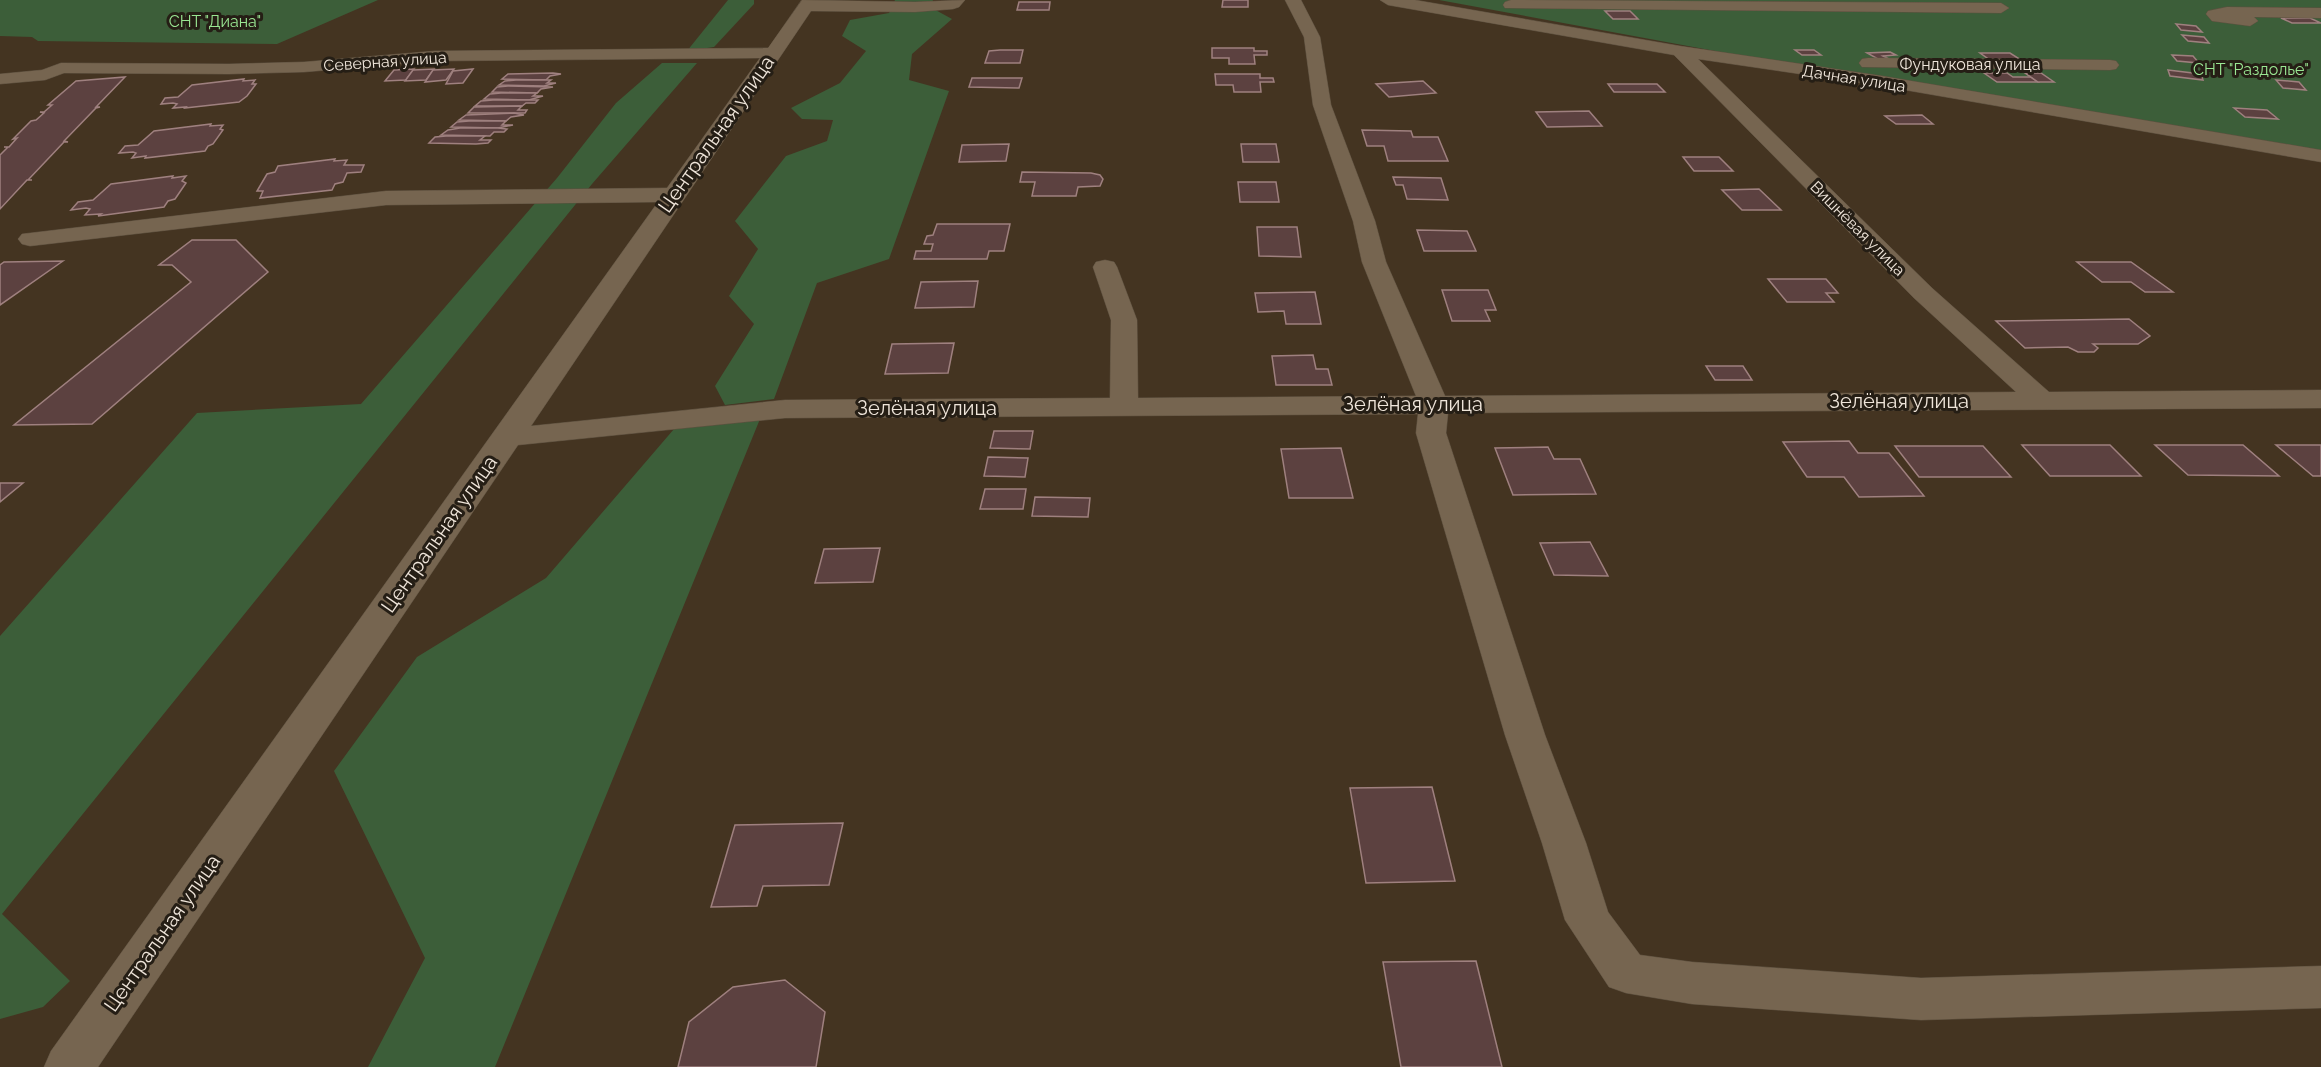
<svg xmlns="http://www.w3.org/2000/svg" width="2321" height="1067" font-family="Raleway,sans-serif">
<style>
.green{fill:#3c5e39}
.building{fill:#5c4140;stroke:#9f807f;stroke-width:1.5}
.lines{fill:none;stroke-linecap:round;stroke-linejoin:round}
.minor-casing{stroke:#5d503f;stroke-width:1}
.minor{fill:#766550;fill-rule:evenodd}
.labels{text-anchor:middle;stroke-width:6;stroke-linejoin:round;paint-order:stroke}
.far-park-label{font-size:16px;fill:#9ae793;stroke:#251e15}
.far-street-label{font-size:16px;fill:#efe5da;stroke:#251e15}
.street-label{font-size:20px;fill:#efe5da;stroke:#251e15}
</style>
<rect width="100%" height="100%" fill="#443421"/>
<g class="green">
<path d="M0,0H378L277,44L38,41L32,37L0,36Z"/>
<path d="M728,0H754V4L714,47L687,51Z"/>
<path d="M895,0H933L930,7L952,19L912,54L909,80L949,91L889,259L817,283L774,399L725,405L715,386L754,324L729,296L758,249L735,221L786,156L827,141L833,120L802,119L791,108L840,83L866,51L842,36L850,20L889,13Z"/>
<path d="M1439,0H2321V151L1796,66Z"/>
<path d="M662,63H697L592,184L2,914L70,981L43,1007L0,1019V636L197,413L361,404L557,178L616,103Z"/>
<path d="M760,419L495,1067H368L425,958L334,771L417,657L546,578L674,429Z"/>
</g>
<g class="building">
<path d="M1223,0H1248V7H1222Z"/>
<path d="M1019,2H1050L1049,10H1017Z"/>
<path d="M1605,11H1630L1638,19H1613Z"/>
<path d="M2281,18H2310L2321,23H2292Z"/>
<path d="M2176,24L2196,26L2202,32L2181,30Z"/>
<path d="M2182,35L2204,37L2209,43L2188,41Z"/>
<path d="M1212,48H1254V51H1267V55H1254L1255,64H1229V58H1212Z"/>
<path d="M1000,50H1023L1020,63H985L989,51Z"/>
<path d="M1795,50H1814L1821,55H1802Z"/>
<path d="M1890,52L1896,55L1883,56L1889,59H1878L1867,53Z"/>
<path d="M1980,53H2010L2021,60H1990Z"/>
<path d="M2172,55L2193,56L2199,63L2177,61Z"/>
<path d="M414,69L406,80L385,81L394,70Z"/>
<path d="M434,69L426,80L405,81L413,70Z"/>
<path d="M454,69L446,80L425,82L433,70Z"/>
<path d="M473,69L463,83L446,84L453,71Z"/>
<path d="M2168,70L2201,74L2203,80L2170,76Z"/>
<path d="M1984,73H2007L2013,77H2031L2038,82H1997Z"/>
<path d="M2025,73H2041L2054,82H2038Z"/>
<path d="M508,74L553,73L561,74L550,76L546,80L502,79Z"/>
<path d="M1215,74H1260V78H1273L1274,82H1260L1261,92H1234L1233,85H1216Z"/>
<path d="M125,77L96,107H100L96,108L64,141L68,142H64L28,180H32H27L0,209V155L8,147H4H9L17,138L13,139L31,121L36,120L44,113L40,112H44L52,105H48L76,81Z"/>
<path d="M972,78H1022L1019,88L969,87Z"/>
<path d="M244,79L243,81L255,80L252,84H256L247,96L239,102L185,108L186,107L173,108L177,104L173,103L161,104L165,98L178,97L192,85Z"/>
<path d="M516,80H551L547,83H556L544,86L499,85L505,81Z"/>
<path d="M2276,80L2299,82L2306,90L2283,88Z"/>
<path d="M1423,81L1436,93L1389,97L1376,84Z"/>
<path d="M1608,84H1657L1665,92H1614Z"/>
<path d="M497,87L508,86L553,87L541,89L537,93L492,92Z"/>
<path d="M501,93H537L533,96H543L529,100L484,99L490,94Z"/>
<path d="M493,100H538L535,103H526L522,106H475L481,101Z"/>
<path d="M522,106L518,110H527L525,113H468L474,107Z"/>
<path d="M2234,108L2267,110L2278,119L2245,117Z"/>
<path d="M1589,111L1602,126L1547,127L1536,112Z"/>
<path d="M514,113L524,115L511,117L506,121L459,120L466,115Z"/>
<path d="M1922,115L1933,124H1896L1885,116Z"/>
<path d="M469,121H506L502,125H513L498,128L451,127L457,122Z"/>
<path d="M211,124L210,126L223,125L220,129L223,130L213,144L208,146L205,151L145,158L146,156L132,158L136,153L133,152L119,153L125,146L138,145L154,131Z"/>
<path d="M460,128H498L507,129L504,132H494L490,136L441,135L448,130Z"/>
<path d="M1362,130L1411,131L1413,137H1438L1448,161H1388L1384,146H1367Z"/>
<path d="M446,136H485L480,140H491L488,143L476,144L429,143L435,137Z"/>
<path d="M1009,144L1006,161L959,162L962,145Z"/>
<path d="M1241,144H1276L1279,162H1243Z"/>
<path d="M1683,157H1719L1733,171H1694Z"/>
<path d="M335,159L334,161L347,160L344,165H364L361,172L347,173L343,182L335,184L332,190L260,198L263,191H257L267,174L275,172L278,166Z"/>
<path d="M1022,172L1091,173L1100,175L1103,179L1100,186L1078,187L1076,196H1032L1035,182H1020Z"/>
<path d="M173,176L172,178L186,176L182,181L186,183L175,199L168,201L164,207L98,216L101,214L85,215L90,209L86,208L71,210L78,202L93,200L111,184Z"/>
<path d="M1393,177L1441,178L1448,200L1407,199L1403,185H1396Z"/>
<path d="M1238,182H1276L1279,202H1240Z"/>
<path d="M1759,189L1781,210H1742L1722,190Z"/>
<path d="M937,224H1010L1004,251H989L987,259H914L916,251H931L933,244H924L927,236L933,235Z"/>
<path d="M1257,227H1297L1301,257L1259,256Z"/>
<path d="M1417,230L1467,231L1476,251H1424Z"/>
<path d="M192,240H236L268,272L92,424L14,425L191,282L172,265H159Z"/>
<path d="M63,261L0,305V265L4,262Z"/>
<path d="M2077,262H2131L2173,292H2145L2131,282H2102Z"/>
<path d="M1768,279H1826L1838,293H1826L1834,302H1787Z"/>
<path d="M978,281L974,307L915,308L921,282Z"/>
<path d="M1442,290H1488L1496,310H1485L1490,321H1452Z"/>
<path d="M1315,292L1321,324H1286L1284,311L1258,312L1255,293Z"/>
<path d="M2129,319L2150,336L2138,344H2093L2098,348L2094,352H2078L2068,347L2025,348L1996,321Z"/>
<path d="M954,343L948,373L885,374L892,344Z"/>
<path d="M1313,355L1316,369H1328L1332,385H1276L1272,356Z"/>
<path d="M1706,366H1743L1752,380H1715Z"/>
<path d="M994,431H1033L1030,449L990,448Z"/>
<path d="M1849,441L1858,453H1889L1924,496L1859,497L1844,477H1807L1783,442Z"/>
<path d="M2022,445H2110L2141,476H2050Z"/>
<path d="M2155,445H2243L2279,476L2188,475Z"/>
<path d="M2276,445H2321V476H2313Z"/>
<path d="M1895,446H1983L2011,477H1919Z"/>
<path d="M1548,447L1554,459H1580L1596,494L1513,495L1495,448Z"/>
<path d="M1341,448L1353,498H1289L1281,449Z"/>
<path d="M988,457L1028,458L1025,477L984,476Z"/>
<path d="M0,483H23L0,502Z"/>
<path d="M985,489H1026L1023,509H980Z"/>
<path d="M1035,497L1090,498L1088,517L1032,516Z"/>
<path d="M1590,542L1608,576L1554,575L1540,543Z"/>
<path d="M880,548L873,582L815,583L824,549Z"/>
<path d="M1432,787L1455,881L1366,883L1350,788Z"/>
<path d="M843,823L829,885L763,886L757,906L711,907L735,825Z"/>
<path d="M1476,961L1502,1067H1401L1383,962Z"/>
<path d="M785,980L825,1012L816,1067H678L689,1022L733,987Z"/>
</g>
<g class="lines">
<defs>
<g id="minor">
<path d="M802,0L915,2L965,0L959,7L953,9L915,12L811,11L531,426L785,400L1110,398L1111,320L1093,267L1096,262L1105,260L1114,262L1117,267L1137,320L1138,398L1416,396L1362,262L1353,221L1313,105L1304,37L1285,0H1301L1320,37L1331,105L1375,221L1386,262L1445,396L2016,392L1914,298L1674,55L1388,5L1380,0H1415L1680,46L1882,76L2321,150V162L1882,86L1698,59L1932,288L2049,392L2321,390V408L1448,413L1446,433L1545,735L1586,843L1608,912L1640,955L1692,962L1921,978L2321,966V1008L1921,1020L1692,1004L1626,993L1609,987L1565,920L1542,843L1505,735L1416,433L1418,414L785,418L518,445L98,1067H44L51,1051L658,202L386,205L30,246L22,244L18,239L22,234L386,191L667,188L760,58L435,61L304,72L229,74L64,73L45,80L0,84V74L42,70L61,63L229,64L304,62L435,51L768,48Z"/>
<path d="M1511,0L2001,3L2009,8L2001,13L1505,8L1503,5L1505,2Z"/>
<path d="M2227,7L2321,8V18L2254,17L2258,21L2250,26L2212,21L2206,14L2208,11Z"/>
<path d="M1868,58L2110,60L2116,61L2119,65L2116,69L2110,70L1862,67L1859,63L1862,59Z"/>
</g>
</defs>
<use href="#minor" class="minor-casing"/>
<use href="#minor" class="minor"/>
</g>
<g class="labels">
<g class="far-park-label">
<text x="215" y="27">СНТ "Диана"</text>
<text x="2251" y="75">СНТ "Раздолье"</text>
</g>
<g class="far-street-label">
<text transform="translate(385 61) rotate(-4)" y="6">Северная улица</text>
<text x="1970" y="70">Фундуковая улица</text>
<text transform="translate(1854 78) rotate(9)" y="6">Дачная улица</text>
<text transform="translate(1858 228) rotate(45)" y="6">Вишнёвая улица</text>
</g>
<g class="street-label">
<text transform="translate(716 134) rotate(-55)" y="7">Центральная улица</text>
<text x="1899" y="408">Зелёная улица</text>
<text x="1413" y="411">Зелёная улица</text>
<text x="927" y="415">Зелёная улица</text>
<text transform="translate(439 534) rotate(-55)" y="7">Центральная улица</text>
<text transform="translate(162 933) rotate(-55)" y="7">Центральная улица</text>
</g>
</g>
</svg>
